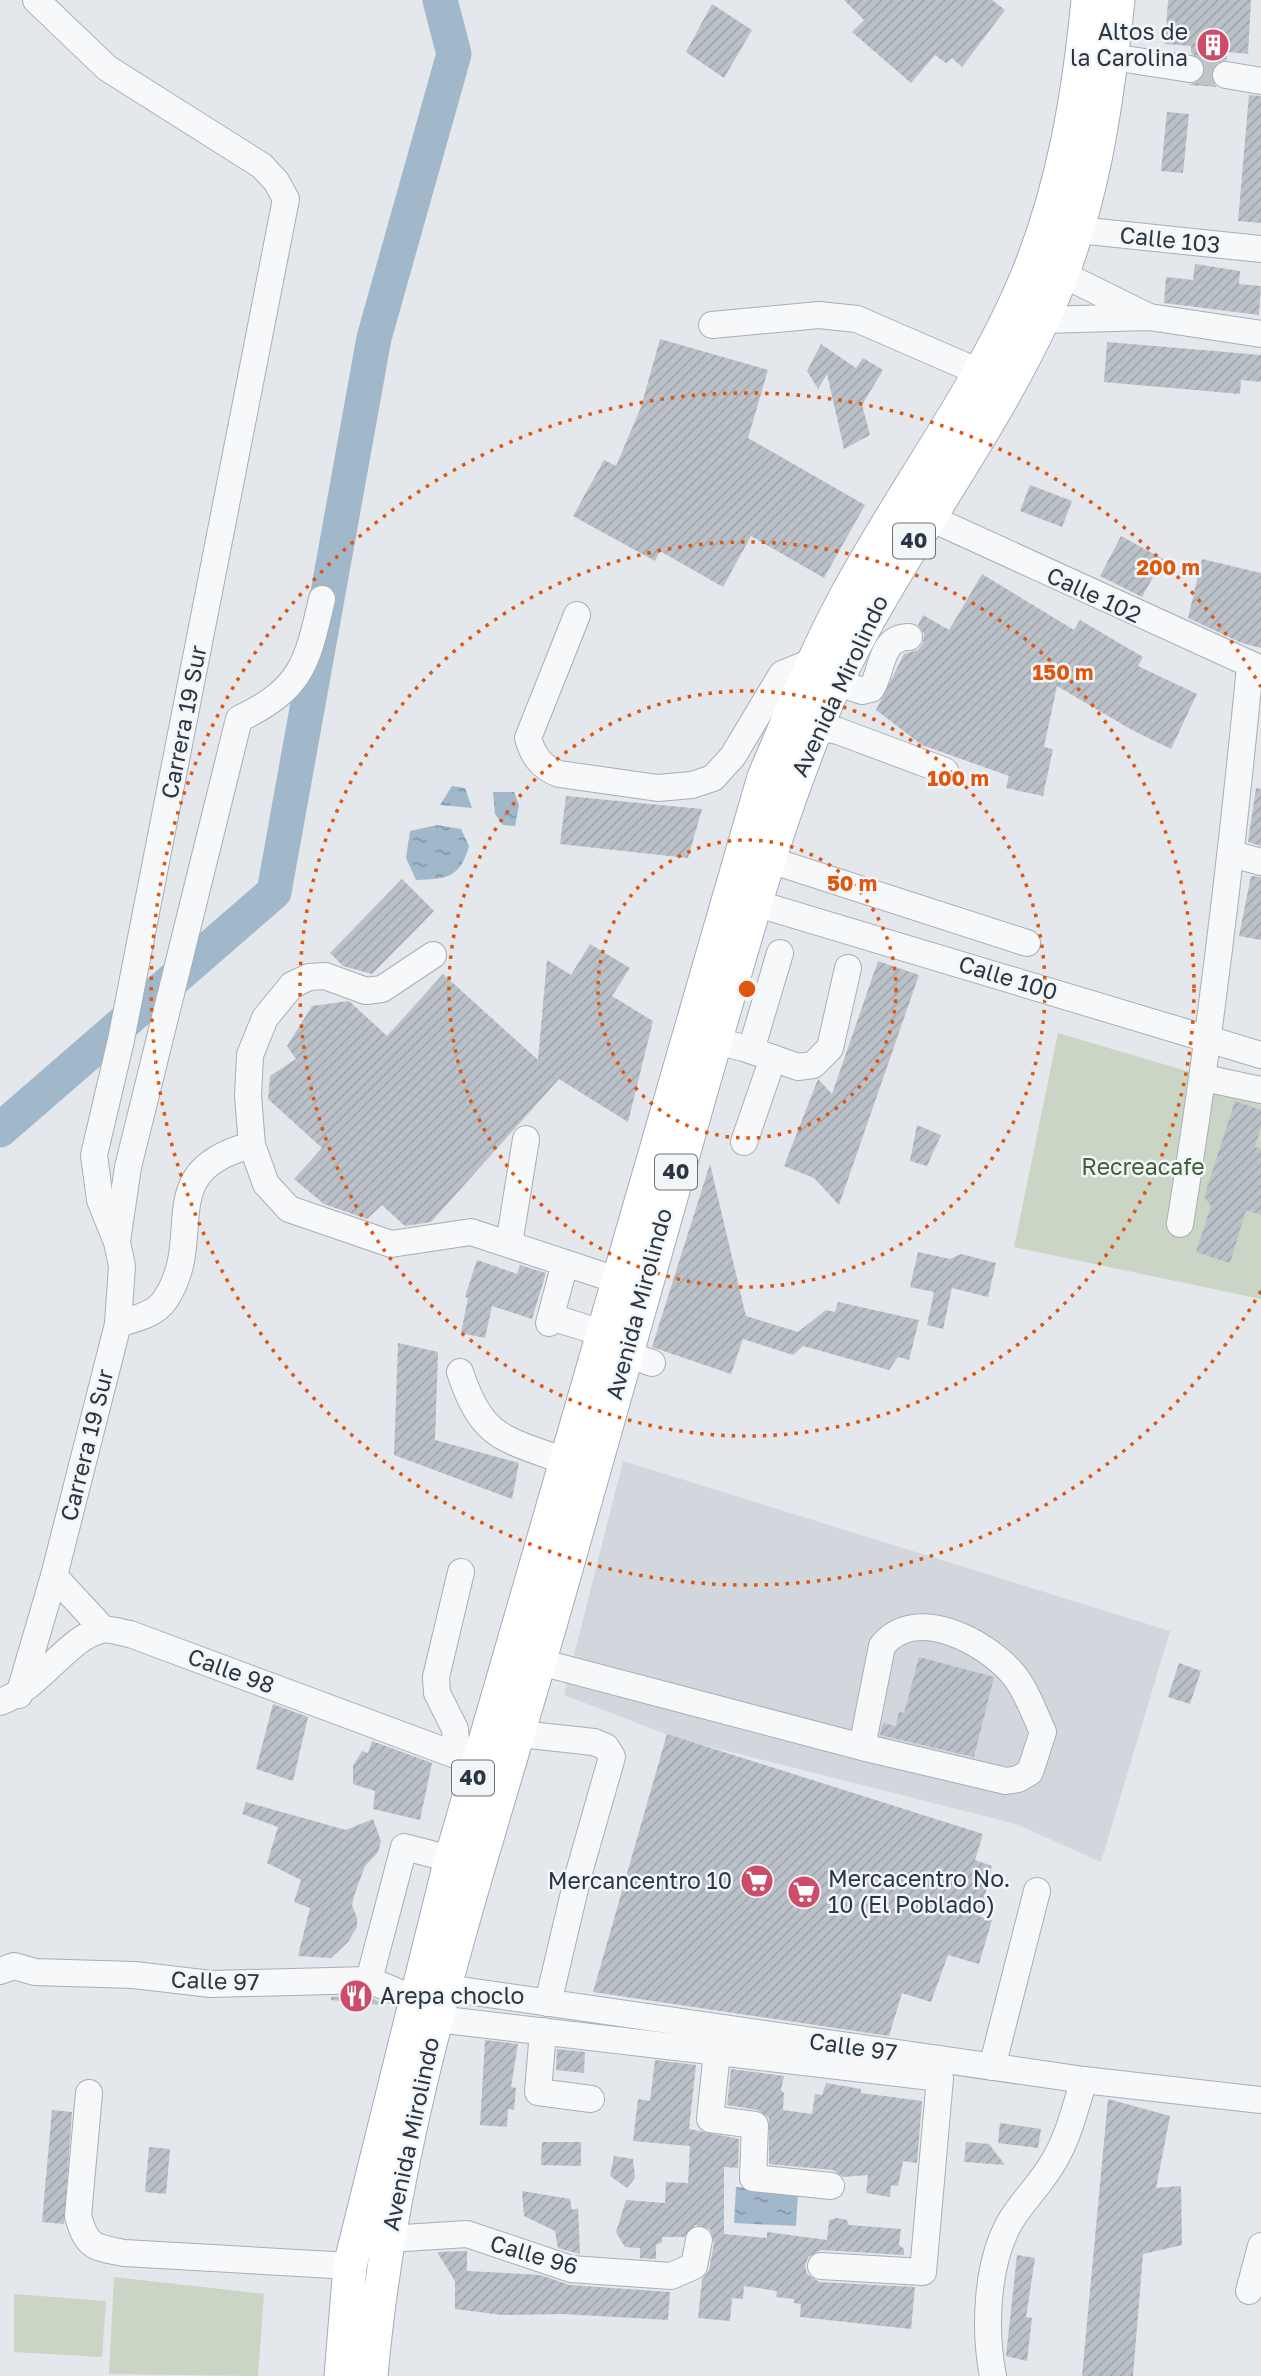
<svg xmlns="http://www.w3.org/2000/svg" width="1261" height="2376" font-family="'Golos Text',sans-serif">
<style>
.built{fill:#d2d7dd}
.park{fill:#cad5c5}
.water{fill:url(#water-ripples)}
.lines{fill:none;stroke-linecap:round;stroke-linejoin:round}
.river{stroke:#a0b8ca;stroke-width:35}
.building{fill:url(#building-hatch)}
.minor-tunnel{stroke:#bfc4c9;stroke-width:26;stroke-dasharray:26 13;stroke-linecap:butt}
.minor-casing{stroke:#a9aeb5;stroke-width:28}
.major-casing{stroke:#a3adb7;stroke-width:35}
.minor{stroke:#f6f8f9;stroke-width:26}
.major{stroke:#fff;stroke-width:33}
.ring{fill:none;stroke:#df570f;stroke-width:3.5;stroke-dasharray:3.5 7}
.labels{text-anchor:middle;stroke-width:5;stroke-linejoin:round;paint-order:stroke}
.shield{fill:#f3f6f8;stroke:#677079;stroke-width:2}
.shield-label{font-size:21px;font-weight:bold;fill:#2b3643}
.poi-label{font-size:23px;fill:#2b3643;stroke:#f3f6f8;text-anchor:end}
.street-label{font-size:23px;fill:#2b3643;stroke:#f3f6f8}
.park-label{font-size:23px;fill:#435f39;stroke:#f3f6f8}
.centre{fill:#df570f;stroke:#f3f6f8;stroke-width:3.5}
.ring-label{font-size:21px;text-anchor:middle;font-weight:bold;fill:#df570f;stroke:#f3f6f8;stroke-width:5;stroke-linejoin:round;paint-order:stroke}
</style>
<defs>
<pattern id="water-ripples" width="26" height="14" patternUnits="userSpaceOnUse" patternTransform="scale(1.75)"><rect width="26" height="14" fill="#a0b8ca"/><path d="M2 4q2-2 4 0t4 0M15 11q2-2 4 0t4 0" fill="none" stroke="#8396a6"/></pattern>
<pattern id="building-hatch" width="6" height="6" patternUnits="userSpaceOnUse" patternTransform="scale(1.75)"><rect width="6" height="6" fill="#bbc1c8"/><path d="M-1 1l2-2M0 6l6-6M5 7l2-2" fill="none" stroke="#a1a6ad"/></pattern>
</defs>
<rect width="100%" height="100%" fill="#e4e7eb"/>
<path class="built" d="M623,1461L1170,1631L1101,1862L1016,1824L676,1738L564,1695Z"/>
<g class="park">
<path d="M1058,1033L1261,1093V1299L1014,1247Z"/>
<path d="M114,2277L264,2294L258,2376L109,2374Z"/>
<path d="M14,2294L106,2301L102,2357L14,2352Z"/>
</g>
<g class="water">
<path d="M452,786L465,788L472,808L440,805Z"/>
<path d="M493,792H514L519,805L515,826L503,825L495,814Z"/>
<path d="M437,825L461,829L469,846C460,878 447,879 416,880L406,858L410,831Z"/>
<path d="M736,2187L798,2193L796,2226L734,2223Z"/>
</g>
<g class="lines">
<path class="river" d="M0,1130L274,892L374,338L454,54L440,0"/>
</g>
<g class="building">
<path d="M844,0H992L1005,10L962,67L952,58L946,63L935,55L911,83L852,32L864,20Z"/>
<path d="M1168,0H1251L1248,54L1227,52V60L1214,64L1210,73L1216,87L1189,85L1203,78L1204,63L1191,53V46L1165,44Z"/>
<path d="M712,4L752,30L724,78L686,52Z"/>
<path d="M1249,95L1261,96V223L1238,221Z"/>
<path d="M1167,112L1189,114L1183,173L1161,171Z"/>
<path d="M1195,264L1240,271L1239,284L1261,286L1259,315L1164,303L1166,277L1193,280Z"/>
<path d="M660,339L768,370L748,438L865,505L824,578L751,536L723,587L660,551L655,561L573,516L604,460L616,466L641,407Z"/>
<path d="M1107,342L1261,355V382L1241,380L1240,394L1104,382Z"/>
<path d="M821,344L856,368L863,358L883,370L862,405L870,435L844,449L827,374L818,389L807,371Z"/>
<path d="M1030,485L1072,501L1062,527L1020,511Z"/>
<path d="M1121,536L1163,559L1142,597L1100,576Z"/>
<path d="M1202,559L1261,573V648L1242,643L1188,618Z"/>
<path d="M982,574L1074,630L1080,620L1143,657L1138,666L1197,694L1171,749L1132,730L1057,686L1044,747L1053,749L1043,796L1006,788L1009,776L922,745L876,710L904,654L918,650L923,643L924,634L918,625L923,615L949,630Z"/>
<path d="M1256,788L1261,789V846L1248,842Z"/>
<path d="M566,796L702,809L688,858L560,844Z"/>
<path d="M1251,876L1261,877V940L1239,936Z"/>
<path d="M402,879L434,911L372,974L343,966L330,953Z"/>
<path d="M590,944L630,968L612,996L653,1021L628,1122L559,1079L431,1222L405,1226L382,1205L367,1219L324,1204L294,1179L322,1148L268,1099L270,1076L296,1059L287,1046L312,1006L349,1001L387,1036L443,974L538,1060L547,960L571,975Z"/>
<path d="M878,961L919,975L839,1205L814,1178L784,1166L818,1079L832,1094Z"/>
<path d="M1235,1101L1261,1110V1127L1255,1147L1261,1149V1215L1246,1210L1230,1263L1196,1252L1211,1206L1204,1197Z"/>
<path d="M917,1125L941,1135L927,1166L910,1161Z"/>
<path d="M710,1164L746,1316L798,1332L826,1310L835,1312L838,1302L919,1320L909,1360L898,1357L889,1370L803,1346L793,1355L743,1339L731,1374L652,1347Z"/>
<path d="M918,1252L950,1259L961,1254L996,1263L988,1297L952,1288L943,1329L927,1325L934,1292L910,1287Z"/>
<path d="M477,1260L517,1274L520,1265L546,1273L532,1319L492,1306L485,1338L461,1333L468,1298L465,1297Z"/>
<path d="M398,1343L438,1352L435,1440L519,1463L512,1499L394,1455Z"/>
<path d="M919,1657L994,1677L974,1757L880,1735L883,1723L896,1726L899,1712L904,1713Z"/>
<path d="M1179,1663L1201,1671L1190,1704L1168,1697Z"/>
<path d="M273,1704L308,1717L293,1781L256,1769Z"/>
<path d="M667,1734L983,1834L975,1860L992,1866L980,1917L992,1920L979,1964L948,1955L931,2002L902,1993L889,2036L593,1992Z"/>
<path d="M372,1741L432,1763L420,1820L373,1809L375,1791L353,1784V1766L362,1751L368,1753Z"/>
<path d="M246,1802L346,1830L373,1819L381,1841L378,1852L365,1866L354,1896L352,1905L357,1918V1927L348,1942L331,1958L298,1956L310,1908L294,1902L301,1880L267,1863L278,1827L242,1814Z"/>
<path d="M366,1996L380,2002L379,2005L331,2000V1997Z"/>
<path d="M485,2040L518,2044L511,2087L516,2088L514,2110L508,2109L507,2127L480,2125Z"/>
<path d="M557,2049L585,2052L584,2073L556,2070Z"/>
<path d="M655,2060L696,2065L689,2129L739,2139L738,2168L724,2167V2234L767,2238V2232L827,2240L829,2220L837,2218L847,2220L849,2225L901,2229L899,2245L904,2249V2255L821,2250L808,2257L805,2266L807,2274L819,2282L915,2287L911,2329L800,2317L801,2304L794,2303V2299L776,2297L777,2291L744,2286L743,2299L732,2298L730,2321L698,2318L702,2280L709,2270L714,2243L710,2229L695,2225L684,2237H662V2242L656,2245V2259L640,2258V2248L625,2247L616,2232L626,2200L665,2203L666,2182L688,2183L690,2146L633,2141L638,2099L650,2101Z"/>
<path d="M731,2069L784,2076L781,2090L784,2093L783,2110L812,2114L815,2094L822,2095L826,2083L861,2089V2093L922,2101L917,2163L903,2161L898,2186L891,2185L890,2197L866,2193L868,2175L843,2177L833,2170L769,2164V2118L758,2110L727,2105Z"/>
<path d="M1108,2099L1170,2116L1156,2188L1181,2186L1182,2245L1143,2254L1133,2376H1082Z"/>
<path d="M52,2110L72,2112L64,2224L42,2222Z"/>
<path d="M1000,2123L1041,2129L1038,2148L998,2143Z"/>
<path d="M542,2142H581V2166L541,2165Z"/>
<path d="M966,2142L989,2144L1005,2165L964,2162Z"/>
<path d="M149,2147L170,2149L166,2194L145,2192Z"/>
<path d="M614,2156L633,2159L635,2178L627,2188L610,2176Z"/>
<path d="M522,2191L570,2199L572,2210L578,2208L580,2254L558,2248L555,2231L524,2216Z"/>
<path d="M467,2251V2271L540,2275L570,2285L670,2292L668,2320L563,2314L503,2315L455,2309V2281L437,2252Z"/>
<path d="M1017,2255L1035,2258L1026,2317L1032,2318L1027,2361L1006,2356Z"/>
</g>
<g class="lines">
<path class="minor-tunnel" d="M1190,69L1226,75"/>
<defs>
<g id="minor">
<path d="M36,0L107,68L262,166L276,181L286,199L121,1040L94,1155L100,1200L117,1242L122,1266L118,1324L54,1576L103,1629"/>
<path d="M1112,57L1190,69"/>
<path d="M1226,75L1261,81"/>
<path d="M1078,230L1261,249"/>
<path d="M1062,274L1147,316"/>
<path d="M1043,320L1149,317L1261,334"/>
<path d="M712,325L819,315L857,319L979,372"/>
<path d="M928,517L1261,669"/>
<path d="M577,615L528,738C533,756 541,767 559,774L658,788L692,785L713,778L733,756L782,674L814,661"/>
<path d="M837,683L863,691L871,689C883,672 879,637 909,637"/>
<path d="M816,726L838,731L945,771"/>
<path d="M1232,854L1261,862"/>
<path d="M770,860L1027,943"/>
<path d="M755,903L1261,1055"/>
<path d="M433,955L382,989L366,991L325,976L309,977L292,985L265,1018L250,1055L248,1096L252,1145L266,1184L289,1209L391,1244L471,1232L617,1280"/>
<path d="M698,1037L744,1048L798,1067L813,1065L830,1048L848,968"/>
<path d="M751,1050L780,953"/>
<path d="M1204,1078L1261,1090"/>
<path d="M744,1142L773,1058"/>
<path d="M1180,1224C1210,1039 1232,853 1250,666"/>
<path d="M117,1241L128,1167L239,719C303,688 307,663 322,599"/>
<path d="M509,1244L526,1139"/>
<path d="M551,1317L602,1333"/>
<path d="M549,1323L565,1263"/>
<path d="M118,1324C134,1319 155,1315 165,1300C208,1236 150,1171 252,1145"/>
<path d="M626,1354L652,1363"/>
<path d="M460,1372C482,1439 503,1438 564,1461"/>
<path d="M540,1662L862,1747L1006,1781L1018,1779L1030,1772L1043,1732C1034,1713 1026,1689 1013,1674C985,1641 915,1604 882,1646L862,1747"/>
<path d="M19,1695L54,1576"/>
<path d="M0,1702C40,1688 69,1636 102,1630C110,1628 122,1633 130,1634L477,1763"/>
<path d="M520,1734L594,1742L606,1747L612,1757L578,1876L548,2003"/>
<path d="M457,1756L455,1729L437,1693L436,1677L461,1572"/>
<path d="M0,1971L14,1966L35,1972L134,1975L211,1984L369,1980L414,1999"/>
<path d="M369,1980L404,1847L451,1859"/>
<path d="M446,1988L1084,2080L1261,2100"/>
<path d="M437,2019L940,2078L923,2272L821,2266"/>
<path d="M543,2031L538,2092L591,2099"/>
<path d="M717,2052L710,2119L755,2125L753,2178L831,2186"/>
<path d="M992,2067L1037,1891"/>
<path d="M89,2093L78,2216C87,2248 94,2247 124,2253L350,2266"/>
<path d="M388,2239L467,2234L571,2269L671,2276L694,2266L699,2240"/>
<path d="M1249,2291L1261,2246"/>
<path d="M993,2376C984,2330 986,2264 1010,2222C1022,2201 1042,2183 1054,2161C1069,2136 1075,2108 1084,2080"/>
</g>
<g id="major">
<path d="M341,2376L350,2266L451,1859L764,777C790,717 814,655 845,598C903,489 981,389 1028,274C1064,186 1079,93 1088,0"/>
<path d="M371,2376C395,2100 492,1834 566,1569C611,1407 656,1245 703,1084C737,967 768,849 813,736C871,586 977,462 1044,317C1092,214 1106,112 1118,0"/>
</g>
</defs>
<use href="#minor" class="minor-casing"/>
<use href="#major" class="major-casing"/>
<use href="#minor" class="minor"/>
<use href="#major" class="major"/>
</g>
<g class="ring">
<circle cx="747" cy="989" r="149"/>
<circle cx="747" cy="989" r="298"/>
<circle cx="747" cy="989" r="447"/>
<path d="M1261 1291A596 596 0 1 1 1261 687"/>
</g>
<defs>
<symbol id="building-disc" viewBox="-11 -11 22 22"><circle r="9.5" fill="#cc4c6a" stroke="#f3f6f8"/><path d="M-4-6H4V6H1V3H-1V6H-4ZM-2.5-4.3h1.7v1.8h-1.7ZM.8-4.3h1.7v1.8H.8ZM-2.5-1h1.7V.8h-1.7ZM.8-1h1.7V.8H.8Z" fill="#fff"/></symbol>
<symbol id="supermarket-disc" viewBox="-11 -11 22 22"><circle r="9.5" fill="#cc4c6a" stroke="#f3f6f8"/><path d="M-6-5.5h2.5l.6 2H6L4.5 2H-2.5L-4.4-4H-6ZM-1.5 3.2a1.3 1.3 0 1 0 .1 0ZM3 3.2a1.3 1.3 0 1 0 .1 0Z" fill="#fff"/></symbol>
<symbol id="restaurant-disc" viewBox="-11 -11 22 22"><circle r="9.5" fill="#cc4c6a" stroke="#f3f6f8"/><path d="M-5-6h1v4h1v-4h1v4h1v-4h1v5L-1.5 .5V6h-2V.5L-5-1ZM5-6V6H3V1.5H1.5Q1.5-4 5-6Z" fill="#fff"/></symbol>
</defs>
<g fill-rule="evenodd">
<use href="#building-disc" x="1194" y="26" width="38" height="38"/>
<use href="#supermarket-disc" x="738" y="1862" width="38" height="38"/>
<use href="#supermarket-disc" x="785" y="1873" width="38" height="38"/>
<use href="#restaurant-disc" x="337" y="1977" width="38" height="38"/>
</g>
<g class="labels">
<g class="shield">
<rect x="893" y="523.5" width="42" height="35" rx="5"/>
<rect x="655" y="1154.5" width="42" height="35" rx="5"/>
<rect x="452" y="1760.5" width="42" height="35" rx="5"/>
</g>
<g class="shield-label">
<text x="914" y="548">40</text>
<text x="676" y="1179">40</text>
<text x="473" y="1785">40</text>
</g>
<g class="poi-label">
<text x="1188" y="40">Altos de<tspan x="1188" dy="26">la Carolina</tspan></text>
<text x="828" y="1887" text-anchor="start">Mercacentro No.<tspan x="828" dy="26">10 (El Poblado)</tspan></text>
<text x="732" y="1889">Mercancentro 10</text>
<text x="380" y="2004" text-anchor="start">Arepa choclo</text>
</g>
<g class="street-label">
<text transform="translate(1170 240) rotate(6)" y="8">Calle 103</text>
<text transform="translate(1094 595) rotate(25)" y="8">Calle 102</text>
<text transform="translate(840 686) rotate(-65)" y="8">Avenida Mirolindo</text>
<text transform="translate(184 722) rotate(-79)" y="8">Carrera 19 Sur</text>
<text transform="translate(1008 978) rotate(17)" y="8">Calle 100</text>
<text transform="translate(639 1304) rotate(-75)" y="8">Avenida Mirolindo</text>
<text transform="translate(87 1445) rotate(-76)" y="8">Carrera 19 Sur</text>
<text transform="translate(231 1671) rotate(20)" y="8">Calle 98</text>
<text transform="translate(215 1981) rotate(2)" y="8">Calle 97</text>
<text transform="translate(853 2047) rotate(8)" y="8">Calle 97</text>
<text transform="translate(411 2134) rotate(-78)" y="8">Avenida Mirolindo</text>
<text transform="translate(534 2255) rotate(16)" y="8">Calle 96</text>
</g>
<g class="park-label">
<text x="1143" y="1175">Recreacafe</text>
</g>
</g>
<circle cx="747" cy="989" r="10" class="centre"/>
<g class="ring-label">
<text x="1168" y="575">200 m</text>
<text x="1063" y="680">150 m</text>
<text x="958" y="786">100 m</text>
<text x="852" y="891">50 m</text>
</g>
</svg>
